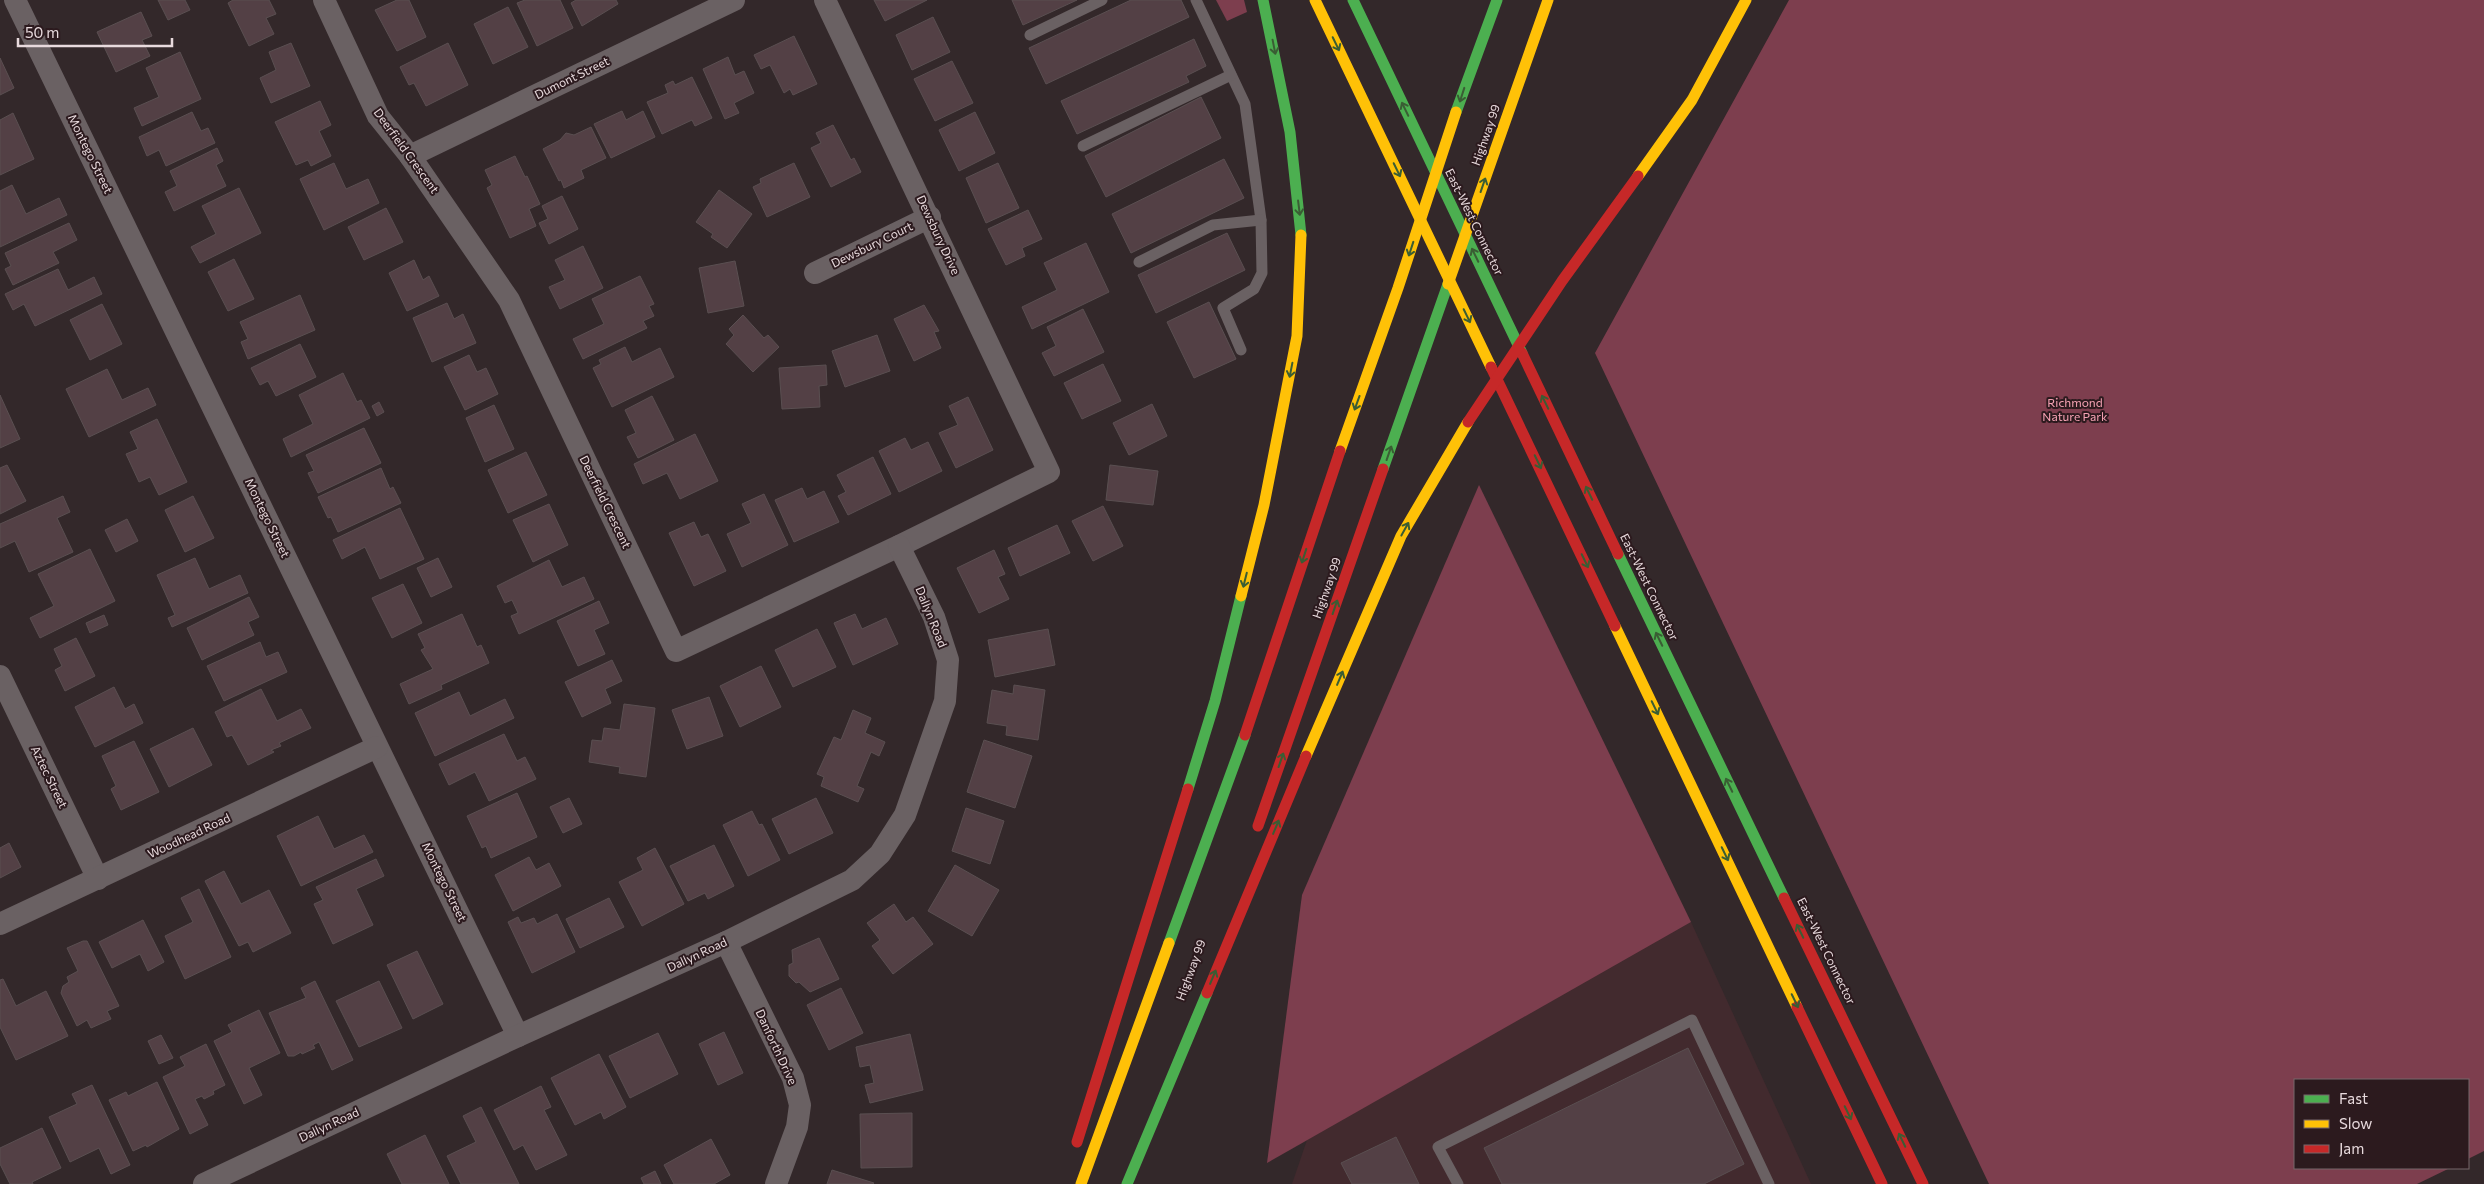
<svg xmlns="http://www.w3.org/2000/svg" width="2484" height="1184" font-family="Commissioner,sans-serif">
<style>
.built{fill:#422a2e}
.forest{fill:#7d3e4e}
.building{fill:#534045;stroke:#5a4f51}
.lines{fill:none;stroke-linecap:round;stroke-linejoin:round}
.lane{stroke:#6a6163;stroke-width:11}
.street{stroke:#6a6163;stroke-width:22}
.fast{stroke:#4caf50;stroke-width:11}
.slow{stroke:#ffc107;stroke-width:11}
.jam{stroke:#c62828;stroke-width:11}
.oneway{stroke:#3a5d34}
.labels{text-anchor:middle;stroke-width:4;stroke-linejoin:round;paint-order:stroke}
.street-label{font-size:12px;fill:#e8dadd;stroke:#2c1a1e}
.park-label{font-size:12px;fill:#f7a3b5;stroke:#2c1a1e}
</style>
<rect width="100%" height="100%" fill="#33282a"/>
<path class="built" d="M1691,922L1811,1184H1292L1307,1140Z"/>
<g class="forest">
<path d="M1216,0H1244L1247,12L1227,21Z"/>
<path d="M1789,0H2484V1151L2468,1159V1080H2295V1168H2450L2417,1184H1989L1595,353Z"/>
<path d="M1479,485L1691,922L1267,1163L1302,895Z"/>
</g>
<g class="building">
<path d="M158,0H185L190,10L168,20Z"/>
<path d="M233,0H269L276,14L266,18L274,34L249,46L228,3Z"/>
<path d="M397,0H409L426,37L397,51L375,10Z"/>
<path d="M525,0H560L573,28L537,46L517,3Z"/>
<path d="M616,0L618,4L582,26L571,3L576,0Z"/>
<path d="M874,0H927L885,21Z"/>
<path d="M1012,0H1077L1023,25Z"/>
<path d="M1131,0H1181L1189,17L1046,84L1029,48Z"/>
<path d="M508,7L528,47L493,64L474,24Z"/>
<path d="M141,12L152,36L142,40L150,56L116,72L97,32Z"/>
<path d="M933,17L950,52L912,70L896,35Z"/>
<path d="M794,36L817,84L793,95L790,89L784,93L770,65L761,69L754,55Z"/>
<path d="M1194,39L1206,66L1186,76L1189,82L1077,134L1061,101Z"/>
<path d="M291,43L310,86L271,103L260,78L276,70L269,52Z"/>
<path d="M448,43L468,85L426,106L414,83L409,85L400,67Z"/>
<path d="M180,52L201,99L142,126L134,108L159,97L146,68Z"/>
<path d="M728,57L735,75L744,71L754,93L734,103L739,113L725,119L703,69Z"/>
<path d="M0,58L14,88L0,95Z"/>
<path d="M952,61L973,103L935,121L914,79Z"/>
<path d="M692,77L712,118L695,126L692,120L662,134L647,102L668,93L665,85L673,81L675,85Z"/>
<path d="M1201,97L1221,138L1106,197L1085,156Z"/>
<path d="M320,101L331,125L319,131L331,156L311,166L308,160L296,165L275,122Z"/>
<path d="M622,111L626,120L643,111L655,137L611,158L594,124Z"/>
<path d="M192,112L201,131L208,128L215,143L166,166L159,150L147,156L139,137Z"/>
<path d="M975,112L995,153L959,171L939,130Z"/>
<path d="M13,113L34,159L0,175V120Z"/>
<path d="M833,125L851,160L854,158L861,172L831,187L811,148L821,143L816,133Z"/>
<path d="M591,127L606,158L581,170L584,178L564,188L561,180L559,181L543,149L560,140L566,133L574,135Z"/>
<path d="M217,148L223,161L216,165L226,186L174,211L165,192L177,186L170,171Z"/>
<path d="M515,156L525,177L527,176L540,204L529,209L536,226L510,238L487,188L492,185L485,170Z"/>
<path d="M1224,159L1244,198L1131,253L1112,214Z"/>
<path d="M334,163L346,189L368,179L379,203L324,230L300,179Z"/>
<path d="M794,163L810,197L767,217L753,187L761,183L760,179Z"/>
<path d="M998,163L1019,208L986,223L966,178Z"/>
<path d="M12,185L26,214L59,198L67,215L0,247V191Z"/>
<path d="M239,188L261,233L200,263L191,247L216,234L202,206Z"/>
<path d="M719,190L752,214L727,248L711,237L713,234L696,222Z"/>
<path d="M562,196L578,229L549,244L539,223L548,219L542,206Z"/>
<path d="M386,208L403,242L364,260L348,227Z"/>
<path d="M1028,210L1042,239L1022,248L1025,256L1006,265L988,229Z"/>
<path d="M69,223L77,240L53,252L59,263L13,285L5,269L11,266L5,253Z"/>
<path d="M1227,233L1245,270L1156,313L1138,275Z"/>
<path d="M1086,243L1109,292L1032,329L1022,307L1057,290L1044,263Z"/>
<path d="M583,246L603,288L560,309L549,287L565,280L555,260Z"/>
<path d="M234,259L254,299L228,311L208,272Z"/>
<path d="M414,260L423,280L429,276L439,296L407,311L389,273Z"/>
<path d="M735,261L744,306L708,313L699,268Z"/>
<path d="M58,269L68,290L94,277L102,294L35,326L24,304L13,310L5,294Z"/>
<path d="M640,276L654,304L649,306L654,316L643,321L647,328L583,359L573,339L604,324L592,299Z"/>
<path d="M300,295L315,330L248,359L241,342L248,339L240,322Z"/>
<path d="M1209,302L1236,359L1194,378L1167,322Z"/>
<path d="M447,303L454,319L463,314L476,343L432,362L413,318Z"/>
<path d="M102,304L122,344L90,360L70,320Z"/>
<path d="M924,305L939,331L934,332L941,348L914,361L894,319Z"/>
<path d="M1083,309L1104,352L1054,376L1042,353L1056,346L1047,327Z"/>
<path d="M743,315L764,338L768,335L779,347L753,372L726,344L734,335L729,329Z"/>
<path d="M877,335L890,371L845,387L832,351Z"/>
<path d="M300,344L316,377L276,396L268,381L260,385L251,368Z"/>
<path d="M625,347L632,362L660,348L674,377L612,407L593,368L601,364L599,360Z"/>
<path d="M469,355L477,372L486,368L498,394L465,410L444,367Z"/>
<path d="M1103,364L1121,401L1082,419L1064,383Z"/>
<path d="M826,365L827,385L819,386L820,407L782,409L779,368Z"/>
<path d="M107,369L122,400L148,388L156,405L89,437L66,389Z"/>
<path d="M343,373L357,402L361,400L370,418L291,457L283,439L313,424L299,395Z"/>
<path d="M0,395L20,439L0,448Z"/>
<path d="M652,396L674,440L638,458L627,437L636,433L625,410Z"/>
<path d="M968,397L993,450L956,468L939,433L958,425L949,406Z"/>
<path d="M379,402L384,412L377,416L372,406Z"/>
<path d="M1152,404L1167,436L1129,455L1113,423Z"/>
<path d="M494,405L514,449L485,462L466,418Z"/>
<path d="M157,419L187,482L159,495L150,477L139,482L126,454L138,449L130,432Z"/>
<path d="M364,428L381,463L318,493L308,473L314,471L306,455Z"/>
<path d="M695,434L718,481L680,499L667,473L643,484L634,464Z"/>
<path d="M905,438L911,450L928,442L942,471L899,492L879,451Z"/>
<path d="M526,452L547,495L508,513L488,470Z"/>
<path d="M873,457L891,494L848,515L838,496L846,492L837,475Z"/>
<path d="M7,465L26,501L0,514V468Z"/>
<path d="M1110,465L1158,471L1153,505L1106,500Z"/>
<path d="M381,468L390,489L393,487L401,503L338,532L331,517L328,518L318,497Z"/>
<path d="M802,488L807,499L824,491L839,522L794,542L775,500Z"/>
<path d="M764,494L788,545L742,567L727,534L751,523L742,504Z"/>
<path d="M63,496L70,512L57,518L73,552L29,572L15,541L0,548V524Z"/>
<path d="M193,496L214,538L185,552L165,510Z"/>
<path d="M549,504L568,545L533,562L513,520Z"/>
<path d="M1103,506L1123,546L1093,561L1072,521Z"/>
<path d="M400,508L424,559L380,579L365,547L342,559L333,540Z"/>
<path d="M127,519L138,541L116,552L105,530Z"/>
<path d="M694,522L701,537L708,534L726,571L694,586L669,533Z"/>
<path d="M1057,525L1070,553L1020,576L1008,548Z"/>
<path d="M90,549L115,601L40,638L30,618L54,606L38,574Z"/>
<path d="M994,550L1005,574L998,577L1009,599L979,613L957,568Z"/>
<path d="M195,558L209,589L240,575L248,593L172,627L168,618L175,615L157,575Z"/>
<path d="M438,558L452,587L431,597L417,568Z"/>
<path d="M549,560L562,587L584,577L594,599L519,634L511,616L518,613L512,600L505,603L497,586Z"/>
<path d="M403,584L422,623L392,638L372,598Z"/>
<path d="M249,597L259,617L248,622L254,635L202,660L187,628Z"/>
<path d="M599,601L609,623L594,630L605,654L578,666L557,621Z"/>
<path d="M462,614L477,647L481,645L489,663L441,685L442,689L409,704L400,684L433,669L421,650L425,648L418,634Z"/>
<path d="M855,614L862,629L886,618L898,644L853,665L834,623Z"/>
<path d="M104,615L108,625L90,633L86,623Z"/>
<path d="M817,629L836,667L793,687L775,650Z"/>
<path d="M1048,629L1055,665L995,677L988,640Z"/>
<path d="M76,638L95,676L65,691L55,670L62,666L54,649Z"/>
<path d="M260,642L266,657L278,652L287,672L224,701L207,666Z"/>
<path d="M612,660L622,681L605,689L611,703L582,717L565,682Z"/>
<path d="M761,666L781,707L740,727L720,686Z"/>
<path d="M1014,685L1045,690L1038,740L1006,735L1007,726L987,723L992,690L1013,694Z"/>
<path d="M114,687L125,709L134,704L143,723L95,747L75,707Z"/>
<path d="M261,689L277,721L301,709L311,728L279,743L281,746L271,750L274,752L248,765L232,735L227,737L215,712Z"/>
<path d="M459,692L470,716L505,699L514,718L435,756L415,713Z"/>
<path d="M709,697L723,736L687,749L672,710Z"/>
<path d="M624,704L655,708L646,777L619,773L620,767L589,762L592,740L602,741L604,728L620,730Z"/>
<path d="M853,710L871,718L865,733L885,742L879,756L871,752L857,786L864,789L858,802L821,786L824,777L817,774L834,737L841,740Z"/>
<path d="M193,728L212,765L169,787L150,749Z"/>
<path d="M504,734L517,761L525,757L536,779L489,801L475,772L449,785L439,764Z"/>
<path d="M984,740L1032,756L1015,808L967,792Z"/>
<path d="M134,741L159,792L121,810L111,789L116,786L102,756Z"/>
<path d="M517,793L537,837L491,858L486,846L482,848L467,816Z"/>
<path d="M569,798L582,824L563,833L550,807Z"/>
<path d="M816,798L833,833L789,854L772,819Z"/>
<path d="M966,808L1004,821L990,864L952,851Z"/>
<path d="M752,811L759,825L762,824L780,860L748,876L723,825Z"/>
<path d="M318,816L334,849L364,835L373,852L301,886L277,836Z"/>
<path d="M9,843L21,867L0,878V848Z"/>
<path d="M714,845L734,886L708,899L705,893L688,901L670,866Z"/>
<path d="M655,848L684,904L642,926L619,882L643,870L637,858Z"/>
<path d="M529,857L536,870L549,863L561,886L513,911L495,875Z"/>
<path d="M376,859L384,876L356,889L373,925L333,944L314,904L323,900L316,887Z"/>
<path d="M955,865L999,890L972,936L928,911Z"/>
<path d="M224,871L241,904L269,890L291,933L253,952L248,942L239,946L205,881Z"/>
<path d="M199,889L231,957L185,979L165,936L193,922L181,898Z"/>
<path d="M609,898L624,927L580,948L566,919Z"/>
<path d="M894,904L906,922L913,917L933,944L893,974L872,946L880,940L867,923Z"/>
<path d="M557,914L575,952L532,973L508,922L518,917L521,923L534,918L537,924Z"/>
<path d="M143,920L164,962L148,971L140,954L112,968L99,942Z"/>
<path d="M819,938L839,979L810,992L799,982L796,983L789,976V965L793,963L792,950Z"/>
<path d="M83,941H87L119,1006L107,1011L111,1019L91,1028L87,1020L77,1026L61,993L63,986L69,982L67,977L78,971L67,948Z"/>
<path d="M417,951L443,1004L413,1019L387,965Z"/>
<path d="M3,979L16,1006L46,991L68,1036L16,1060L0,1027V980Z"/>
<path d="M315,981L353,1060L332,1070L319,1042L313,1045L315,1048L302,1054L301,1052L294,1056H288L269,1013L306,998L301,988Z"/>
<path d="M379,981L402,1028L359,1047L336,1001Z"/>
<path d="M841,988L863,1033L829,1050L807,1005Z"/>
<path d="M259,1010L280,1053L249,1068L262,1095L244,1104L214,1041L232,1032L228,1025Z"/>
<path d="M724,1032L743,1073L718,1085L699,1044Z"/>
<path d="M658,1033L678,1074L630,1098L609,1056Z"/>
<path d="M910,1034L923,1090L870,1103L865,1085L874,1083L870,1065L860,1067L856,1047Z"/>
<path d="M161,1035L173,1058L159,1064L148,1041Z"/>
<path d="M206,1044L225,1085L213,1091L214,1094L204,1099L202,1096L195,1099L208,1125L190,1134L163,1077L185,1066L180,1057Z"/>
<path d="M1688,1048L1744,1164L1704,1184H1502L1484,1148Z"/>
<path d="M599,1054L626,1107L604,1119L601,1112L575,1125L551,1078Z"/>
<path d="M157,1082L179,1129L147,1147L146,1145L133,1151L109,1100L126,1092L128,1096Z"/>
<path d="M92,1085L130,1165L111,1174L99,1148L70,1162L49,1117L77,1104L72,1094Z"/>
<path d="M541,1086L551,1107L544,1110L567,1155L536,1170L523,1145L514,1150L494,1110Z"/>
<path d="M481,1107L519,1184H461L447,1156L476,1142L463,1116Z"/>
<path d="M912,1113V1167L861,1168L860,1114Z"/>
<path d="M42,1128L61,1168L32,1182L33,1184H10L0,1164V1148Z"/>
<path d="M425,1135L449,1184H402L387,1154Z"/>
<path d="M1396,1137L1419,1184H1352L1341,1163Z"/>
<path d="M711,1139L730,1175L714,1184H674L664,1165Z"/>
<path d="M832,1170L874,1183L873,1184H827Z"/>
<path d="M655,1171L661,1184H644L641,1178Z"/>
</g>
<g class="lines">
<g class="lane">
<path d="M1196,0L1245,104L1261,220L1262,273L1254,289L1223,308L1241,350"/>
<path d="M1030,35L1102,0"/>
<path d="M1083,146L1231,75"/>
<path d="M1139,262L1213,225L1261,220"/>
<path d="M1458,1184L1438,1147L1692,1020L1769,1184"/>
</g>
<g class="street">
<path d="M15,0L518,1036"/>
<path d="M324,0L378,116L410,156L509,300L676,651L899,546L1049,472L825,0"/>
<path d="M410,156L734,0"/>
<path d="M815,273L930,217"/>
<path d="M0,676L98,879"/>
<path d="M0,924L377,747"/>
<path d="M726,942L793,1078L800,1105L797,1127L776,1184"/>
<path d="M204,1184L518,1036L726,942L852,880L880,854L905,815L945,701L948,660L934,617L899,546"/>
</g>
<g class="fast">
<path d="M1263,0L1290,132L1301,235"/>
<path d="M1353,0L1522,353"/>
<path d="M1456,112L1497,0"/>
<path d="M1383,469L1448,284"/>
<path d="M1618,554L1784,898"/>
<path d="M1188,789L1215,701L1241,596"/>
<path d="M1169,943L1245,735"/>
<path d="M1127,1184L1207,993"/>
</g>
<g class="slow">
<path d="M1315,0L1491,367"/>
<path d="M1638,176L1692,100L1746,0"/>
<path d="M1448,284L1548,0"/>
<path d="M1340,451L1398,288L1456,112"/>
<path d="M1241,596L1264,505L1297,336L1301,235"/>
<path d="M1615,626L1797,1007"/>
<path d="M1306,756L1401,536L1468,422"/>
<path d="M1081,1184L1169,943"/>
</g>
<g class="jam">
<path d="M1522,353L1618,554"/>
<path d="M1491,367L1615,626"/>
<path d="M1468,422L1562,281L1638,176"/>
<path d="M1245,735L1340,451"/>
<path d="M1258,826L1383,469"/>
<path d="M1784,898L1923,1184"/>
<path d="M1207,993L1306,756"/>
<path d="M1797,1007L1882,1184"/>
<path d="M1077,1142L1188,789"/>
</g>
</g>
<defs><path id="oneway-shaft" d="M-6 0H5M1.5-3L5.5 0L1.5 3" fill="none" stroke-width="1.6" stroke-linecap="round" stroke-linejoin="round" transform="scale(1.25)"/></defs>
<g class="oneway">
<use href="#oneway-shaft" transform="translate(1336 44) rotate(64)"/>
<use href="#oneway-shaft" transform="translate(1274 47) rotate(79)"/>
<use href="#oneway-shaft" transform="translate(1462 95) rotate(108)"/>
<use href="#oneway-shaft" transform="translate(1405 109) rotate(-116)"/>
<use href="#oneway-shaft" transform="translate(1397 170) rotate(64)"/>
<use href="#oneway-shaft" transform="translate(1483 185) rotate(-71)"/>
<use href="#oneway-shaft" transform="translate(1299 208) rotate(83)"/>
<use href="#oneway-shaft" transform="translate(1411 249) rotate(108)"/>
<use href="#oneway-shaft" transform="translate(1475 255) rotate(-116)"/>
<use href="#oneway-shaft" transform="translate(1467 316) rotate(64)"/>
<use href="#oneway-shaft" transform="translate(1291 370) rotate(101)"/>
<use href="#oneway-shaft" transform="translate(1545 402) rotate(-116)"/>
<use href="#oneway-shaft" transform="translate(1357 403) rotate(110)"/>
<use href="#oneway-shaft" transform="translate(1389 453) rotate(-71)"/>
<use href="#oneway-shaft" transform="translate(1538 462) rotate(64)"/>
<use href="#oneway-shaft" transform="translate(1589 493) rotate(-116)"/>
<use href="#oneway-shaft" transform="translate(1405 529) rotate(-61)"/>
<use href="#oneway-shaft" transform="translate(1304 556) rotate(108)"/>
<use href="#oneway-shaft" transform="translate(1585 561) rotate(64)"/>
<use href="#oneway-shaft" transform="translate(1245 580) rotate(104)"/>
<use href="#oneway-shaft" transform="translate(1335 607) rotate(-71)"/>
<use href="#oneway-shaft" transform="translate(1659 639) rotate(-116)"/>
<use href="#oneway-shaft" transform="translate(1340 678) rotate(-67)"/>
<use href="#oneway-shaft" transform="translate(1655 708) rotate(64)"/>
<use href="#oneway-shaft" transform="translate(1281 760) rotate(-71)"/>
<use href="#oneway-shaft" transform="translate(1729 785) rotate(-116)"/>
<use href="#oneway-shaft" transform="translate(1276 827) rotate(-67)"/>
<use href="#oneway-shaft" transform="translate(1725 854) rotate(64)"/>
<use href="#oneway-shaft" transform="translate(1800 931) rotate(-116)"/>
<use href="#oneway-shaft" transform="translate(1213 977) rotate(-67)"/>
<use href="#oneway-shaft" transform="translate(1795 1001) rotate(64)"/>
<use href="#oneway-shaft" transform="translate(1848 1113) rotate(64)"/>
<use href="#oneway-shaft" transform="translate(1902 1140) rotate(-116)"/>
</g>
<g class="labels">
<g class="street-label">
<text transform="translate(572 78) rotate(-26)" y="4">Dumont Street</text>
<text transform="translate(1486 135) rotate(-71)" y="4">Highway 99</text>
<text transform="translate(406 151) rotate(54)" y="4">Deerfield Crescent</text>
<text transform="translate(90 154) rotate(64)" y="4">Montego Street</text>
<text transform="translate(1474 222) rotate(64)" y="4">East-West Connector</text>
<text transform="translate(938 235) rotate(65)" y="4">Dewsbury Drive</text>
<text transform="translate(872 245) rotate(-26)" y="4">Dewsbury Court</text>
<text transform="translate(605 502) rotate(64)" y="4">Deerfield Crescent</text>
<text transform="translate(267 518) rotate(64)" y="4">Montego Street</text>
<text transform="translate(1649 587) rotate(64)" y="4">East-West Connector</text>
<text transform="translate(1327 588) rotate(-71)" y="4">Highway 99</text>
<text transform="translate(931 617) rotate(68)" y="4">Dallyn Road</text>
<text transform="translate(49 777) rotate(64)" y="4">Aztec Street</text>
<text transform="translate(189 836) rotate(-25)" y="4">Woodhead Road</text>
<text transform="translate(444 882) rotate(64)" y="4">Montego Street</text>
<text transform="translate(1826 951) rotate(64)" y="4">East-West Connector</text>
<text transform="translate(697 955) rotate(-25)" y="4">Dallyn Road</text>
<text transform="translate(1191 970) rotate(-70)" y="4">Highway 99</text>
<text transform="translate(776 1047) rotate(65)" y="4">Danforth Drive</text>
<text transform="translate(329 1125) rotate(-25)" y="4">Dallyn Road</text>
</g>
<g class="park-label">
<text x="2075" y="407">Richmond<tspan x="2075" dy="14">Nature Park</tspan></text>
</g>
</g>
<rect x="2294" y="1079" width="175" height="90" fill="#2c1a1e" stroke="#77676a"/>
<rect x="2304" y="1095" width="25" height="8" fill="#4caf50" stroke="#77676a"/>
<text x="2339" y="1104" font-size="15" fill="#e8dadd">Fast</text>
<rect x="2304" y="1120" width="25" height="8" fill="#ffc107" stroke="#77676a"/>
<text x="2339" y="1129" font-size="15" fill="#e8dadd">Slow</text>
<rect x="2304" y="1145" width="25" height="8" fill="#c62828" stroke="#77676a"/>
<text x="2339" y="1154" font-size="15" fill="#e8dadd">Jam</text>
<path d="M18 38v8h154v-8" fill="none" stroke="#e8dadd" stroke-width="2.5"/>
<text x="25" y="38" font-size="15" fill="#e8dadd" stroke="#2c1a1e" stroke-width="4" paint-order="stroke">50 m</text>
</svg>
